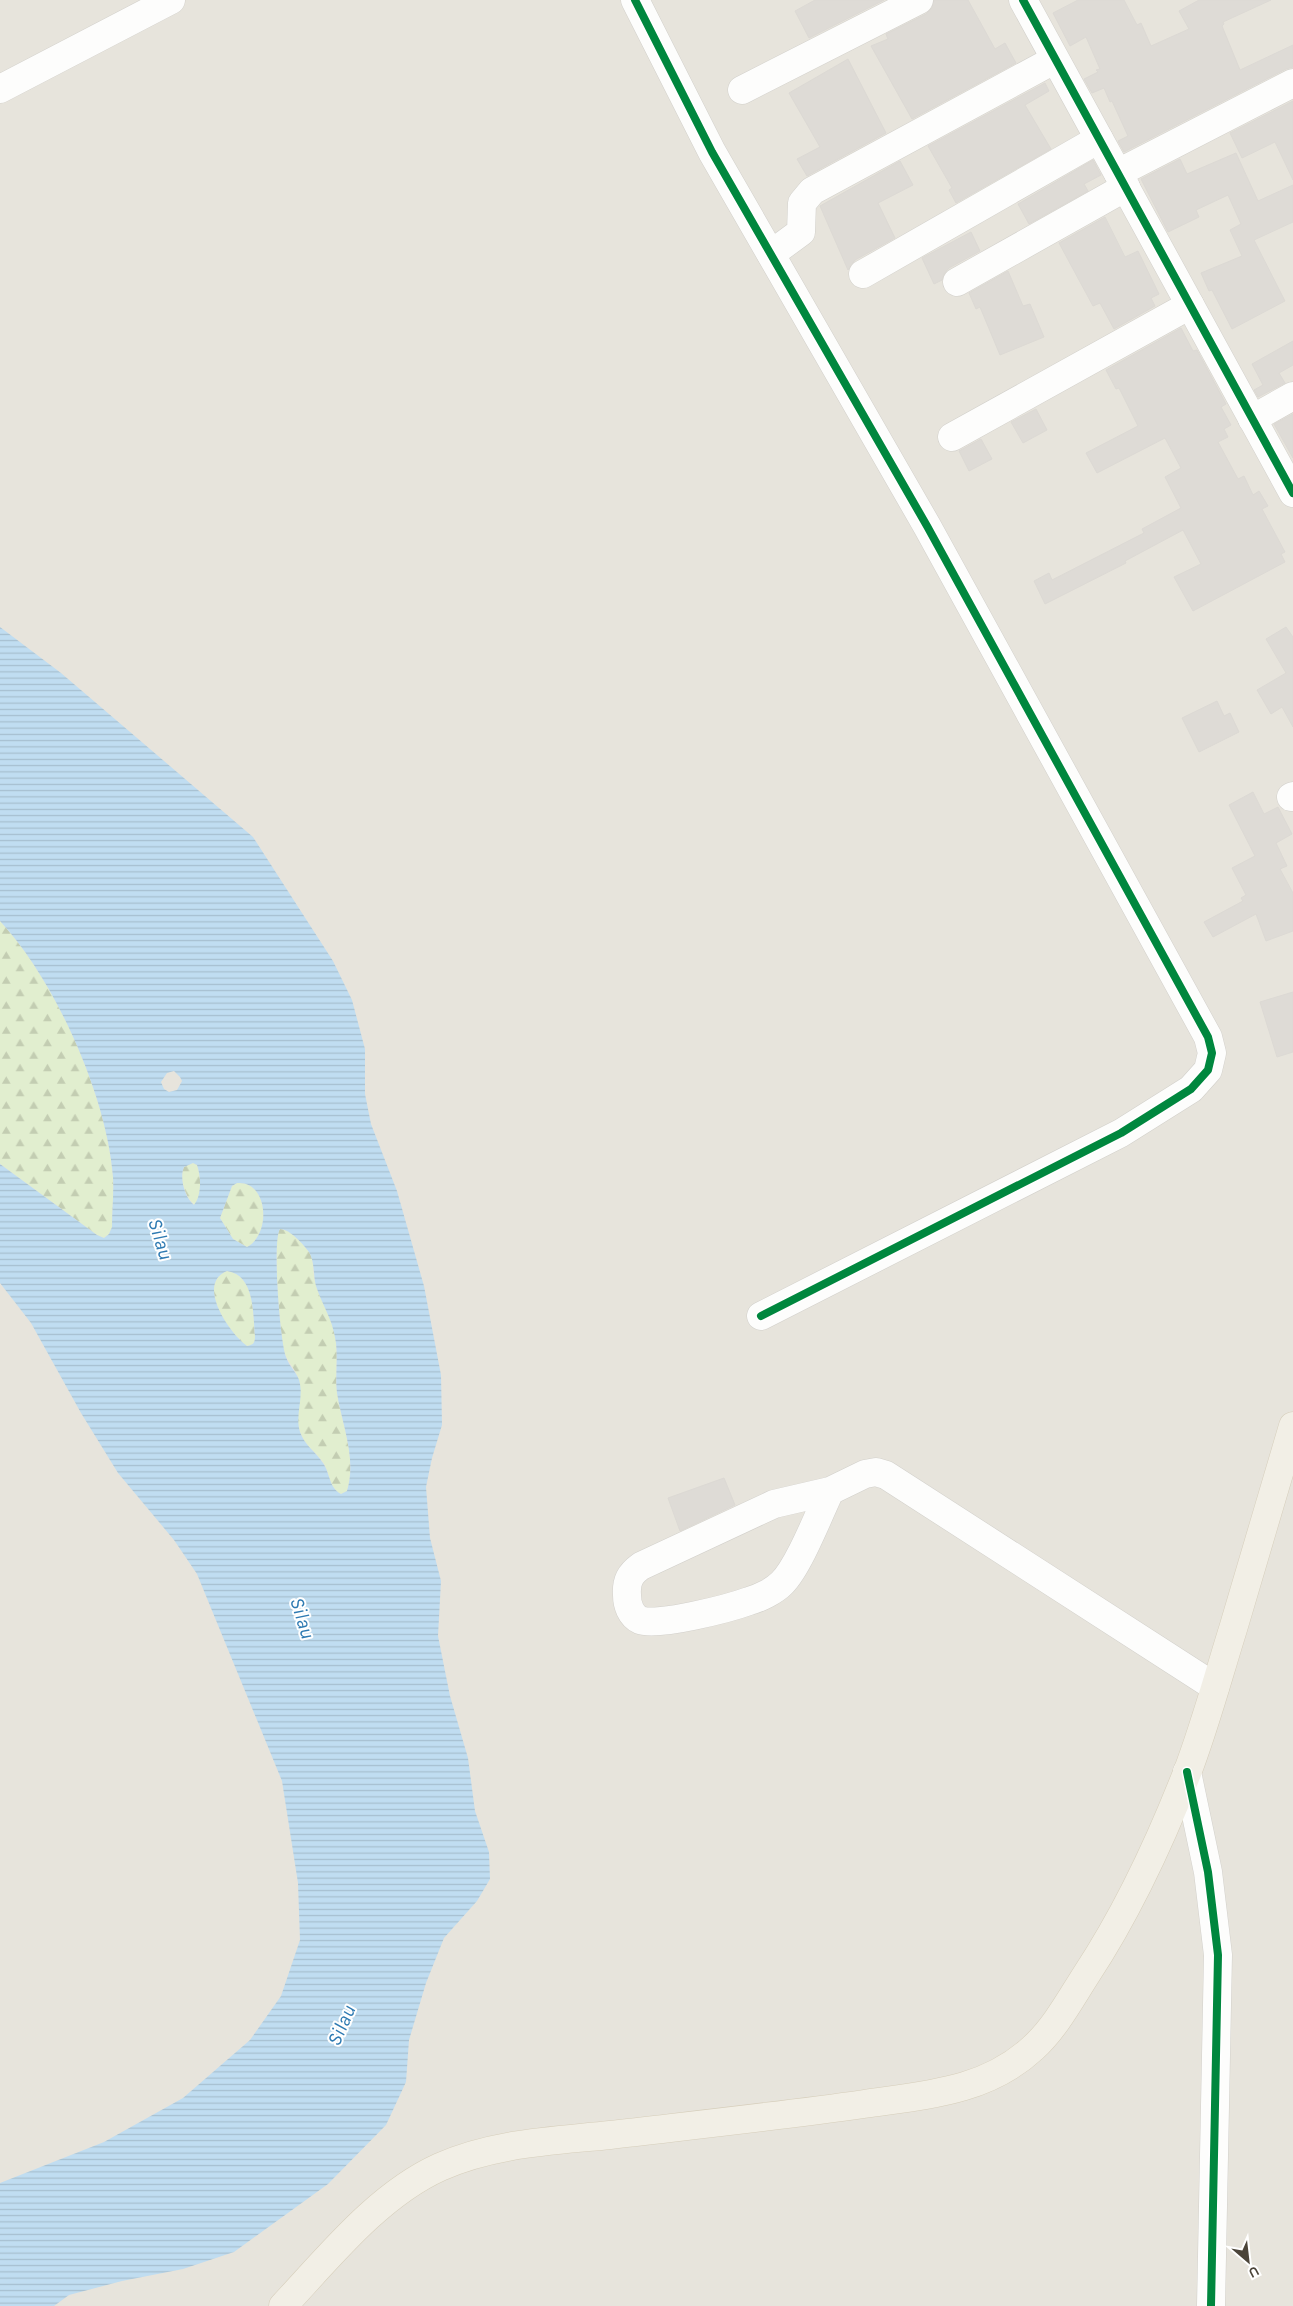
<svg xmlns="http://www.w3.org/2000/svg" width="1293" height="2306" font-family="Karla,sans-serif">
<style>
.residential{fill:#e7e4dc}
.forest{fill:url(#forest-firs)}
.water{fill:url(#water-rules);fill-rule:evenodd}
.building{fill:#dedbd6;stroke:#dcd9d4}
.lines{fill:none;stroke-linecap:round;stroke-linejoin:round}
.minor-casing{stroke:#d2d0cb;stroke-width:29}
.major-casing{stroke:#d6cebb;stroke-width:29}
.minor{stroke:#fdfdfc;stroke-width:28}
.major{stroke:#f2efe6;stroke-width:28}
.cycleway-casing{stroke:#fff;stroke-width:11}
.cycleway{stroke:#00873e;stroke-width:8}
.labels{text-anchor:middle;stroke-width:4;stroke-linejoin:round;paint-order:stroke}
.water-label{font-size:20px;font-style:italic;fill:#2e7ab2;stroke:#fff}
</style>
<defs>
<pattern id="forest-firs" width="22" height="20" patternUnits="userSpaceOnUse" patternTransform="scale(1.25)"><rect width="22" height="20" fill="#e1eecf"/><path d="M5 1l3.5 6h-7zM16 11l3.5 6h-7z" fill="#c3cdb2"/></pattern>
<pattern id="water-rules" width="6" height="5" patternUnits="userSpaceOnUse" patternTransform="scale(1.25)"><rect width="6" height="5" fill="#c0ddf1"/><path d="M0 2.5h6" fill="none" stroke="#a6bfcf"/></pattern>
</defs>
<rect width="100%" height="100%" fill="#f4f2ee"/>
<rect class="residential" x="0" y="0" width="1293" height="2306"/>
<g class="forest">
<path d="M0,921C55,980 107,1096 113,1177C114,1193 112,1210 112,1227L109,1234L104,1238L97,1235L0,1164Z"/>
<path d="M193,1163L197,1165C201,1176 202,1195 195,1205C185,1198 179,1178 184,1167Z"/>
<path d="M237,1183C268,1180 272,1234 247,1247L233,1239L220,1218L232,1186Z"/>
<path d="M280,1229C290,1229 304,1245 309,1252C315,1261 312,1272 315,1282C321,1304 333,1317 336,1343C338,1360 335,1377 337,1393C342,1426 357,1458 347,1491L341,1494C329,1488 330,1473 323,1462C315,1451 305,1446 300,1432C294,1415 302,1398 299,1380C296,1369 286,1361 284,1350C280,1333 272,1239 280,1229Z"/>
<path d="M227,1271C255,1275 253,1314 255,1336C255,1342 254,1345 247,1346C230,1334 195,1284 227,1271Z"/>
</g>
<path class="water" d="M0,627L61,673L253,837L333,961L352,1000L365,1049V1094L371,1124L397,1191L424,1286L441,1375L442,1425L432,1458L426,1487L430,1538L441,1581L438,1636L450,1696L468,1758L475,1811L489,1852L490,1879L477,1901L444,1938L426,1983L409,2040L406,2082L386,2125L328,2184L234,2252L183,2269L122,2281L69,2295L54,2306H0V2183L104,2142L183,2098L250,2040L281,1996L300,1940L298,1883L282,1781L197,1574L174,1540L118,1473L81,1413L31,1323L0,1283V1164L97,1235L104,1238L109,1234L112,1227C112,1210 114,1193 113,1177C107,1096 55,980 0,921ZM174,1071L180,1077L182,1081L177,1090L169,1092L164,1089L161,1082L167,1073ZM193,1163L197,1165C201,1176 202,1195 194,1205C185,1198 179,1178 184,1167ZM237,1183C268,1180 272,1234 247,1247L233,1239L220,1218L232,1186ZM280,1229C290,1229 304,1245 309,1252C315,1262 313,1275 316,1286C323,1307 333,1319 336,1343C338,1360 335,1377 337,1393C342,1425 357,1458 347,1491L341,1494C329,1488 330,1473 323,1463C315,1451 305,1446 300,1432C295,1416 303,1400 300,1384C299,1374 289,1367 286,1357C280,1342 272,1240 280,1229ZM227,1271C255,1275 253,1314 255,1336C255,1342 254,1345 247,1346C230,1334 195,1284 227,1271Z"/>
<g class="building">
<path d="M815,0H884L809,38L795,11Z"/>
<path d="M934,0H968L995,49L1005,43L1016,63L912,119L871,46L888,39L886,34L926,14L932,8Z"/>
<path d="M1078,0H1124L1137,25L1141,23L1151,46L1189,29L1179,11L1199,0H1271L1223,22L1224,24L1222,26L1240,70L1293,45V67L1286,69L1124,152L1118,141L1128,136L1112,101L1110,102L1104,88L1092,93L1084,79L1098,72L1096,70L1100,69L1086,37L1070,46L1053,13Z"/>
<path d="M848,59L886,133L807,176L797,159L820,147L789,93Z"/>
<path d="M1045,83L1049,91L1025,105L1051,149L956,203L949,190L952,188L928,146Z"/>
<path d="M1293,101V180L1275,142L1242,158L1230,133Z"/>
<path d="M1236,153L1258,201L1293,185V222L1254,240L1285,301L1232,329L1212,290L1209,291L1201,273L1242,256L1230,230L1241,224L1228,195L1196,210L1199,217L1168,232L1141,179L1180,159L1187,174Z"/>
<path d="M1093,160L1101,175L1084,184L1088,191L1029,224L1018,204Z"/>
<path d="M900,161L913,185L878,203L895,238L855,260L848,270L820,206Z"/>
<path d="M1105,217L1125,257L1138,251L1159,294L1151,298L1155,306L1114,329L1100,303L1093,306L1059,243Z"/>
<path d="M971,232L980,251L949,268L944,274L942,280L934,284L922,258Z"/>
<path d="M1008,271L1023,306L1030,304L1044,337L1000,355L980,307L976,309L969,293Z"/>
<path d="M1181,328L1193,351L1197,350L1226,404L1221,407L1231,425L1224,429L1228,437L1218,442L1238,479L1244,476L1253,495L1259,491L1268,506L1262,509L1285,552L1281,554L1285,562L1193,611L1174,577L1201,564L1183,530L1125,561L1126,563L1045,604L1034,581L1049,573L1052,580L1144,533L1142,529L1181,508L1165,477L1181,468L1165,438L1097,473L1086,453L1138,426L1119,388L1116,389L1106,370Z"/>
<path d="M1293,341V365L1279,373L1285,383L1258,397L1254,390L1263,385L1252,364Z"/>
<path d="M1036,409L1047,430L1023,443L1011,422Z"/>
<path d="M1293,414V458L1274,424Z"/>
<path d="M981,439L992,459L969,471L959,451Z"/>
<path d="M1286,627L1293,637V727L1282,707L1271,714L1257,690L1286,673L1266,639Z"/>
<path d="M1217,701L1224,716L1230,713L1239,732L1199,752L1182,718Z"/>
<path d="M1253,792L1264,814L1278,807L1292,834L1276,843L1287,866L1280,869L1293,893V931L1266,941L1256,914L1213,937L1204,922L1243,901L1241,898L1246,895L1232,868L1255,856L1229,805Z"/>
<path d="M1293,992V1052L1277,1057L1260,1002Z"/>
<path d="M724,1478L735,1505L680,1531L668,1498Z"/>
</g>
<g class="lines">
<defs>
<g id="minor">
<path d="M635,0L712,152L927,526L1208,1037L1212,1053L1208,1070L1191,1089L1121,1133L761,1316"/>
<path d="M1023,0L1293,493"/>
<path d="M0,89L171,0"/>
<path d="M742,90L919,0"/>
<path d="M1118,173L1293,83"/>
<path d="M771,254L801,232L802,203L812,191L1054,60"/>
<path d="M863,274L1099,139"/>
<path d="M957,282L1126,187"/>
<path d="M1252,419L1293,396"/>
<path d="M952,437L1190,305"/>
<path d="M1291,797L1293,796"/>
<path d="M830,1491C819,1514 799,1566 782,1583C774,1591 760,1598 749,1601C730,1608 657,1627 640,1620C631,1616 627,1605 627,1595C626,1581 630,1574 641,1566L774,1504L830,1491L865,1474L876,1472L886,1475L1215,1687"/>
<path d="M1187,1772L1208,1872L1218,1955L1211,2306"/>
</g>
<path id="major" d="M283,2306C329,2257 378,2195 440,2167C493,2143 553,2141 610,2135C695,2125 780,2116 864,2104C925,2095 986,2092 1033,2048C1055,2028 1070,2000 1086,1975C1127,1913 1160,1842 1187,1773C1205,1726 1218,1677 1233,1629C1253,1561 1273,1494 1293,1426"/>
</defs>
<use href="#minor" class="minor-casing"/>
<use href="#major" class="major-casing"/>
<use href="#minor" class="minor"/>
<use href="#major" class="major"/>
<defs>
<g id="cycleway">
<path d="M635,0L712,152L927,526L1208,1037L1212,1053L1208,1070L1191,1089L1121,1133L761,1316"/>
<path d="M1023,0L1293,493"/>
<path d="M1187,1772L1208,1872L1218,1955L1211,2306"/>
</g>
</defs>
<use href="#cycleway" class="cycleway-casing"/>
<use href="#cycleway" class="cycleway"/>
</g>
<g class="labels">
<g class="water-label">
<text transform="translate(161 1239) rotate(73)" y="7">Silau</text>
<text transform="translate(303 1618) rotate(73)" y="7">Silau</text>
<text transform="translate(341 2025) rotate(-66)" y="7">Silau</text>
</g>
</g>
<g transform="translate(1248 2261) rotate(152)" stroke="#ffffff" stroke-width="4" paint-order="stroke">
<path d="M0-4L9 19L0 12L-9 19Z" fill="#4b4439"/>
<text y="-8" font-size="14" font-weight="bold" text-anchor="middle" fill="#4b4439">U</text>
</g>
</svg>
